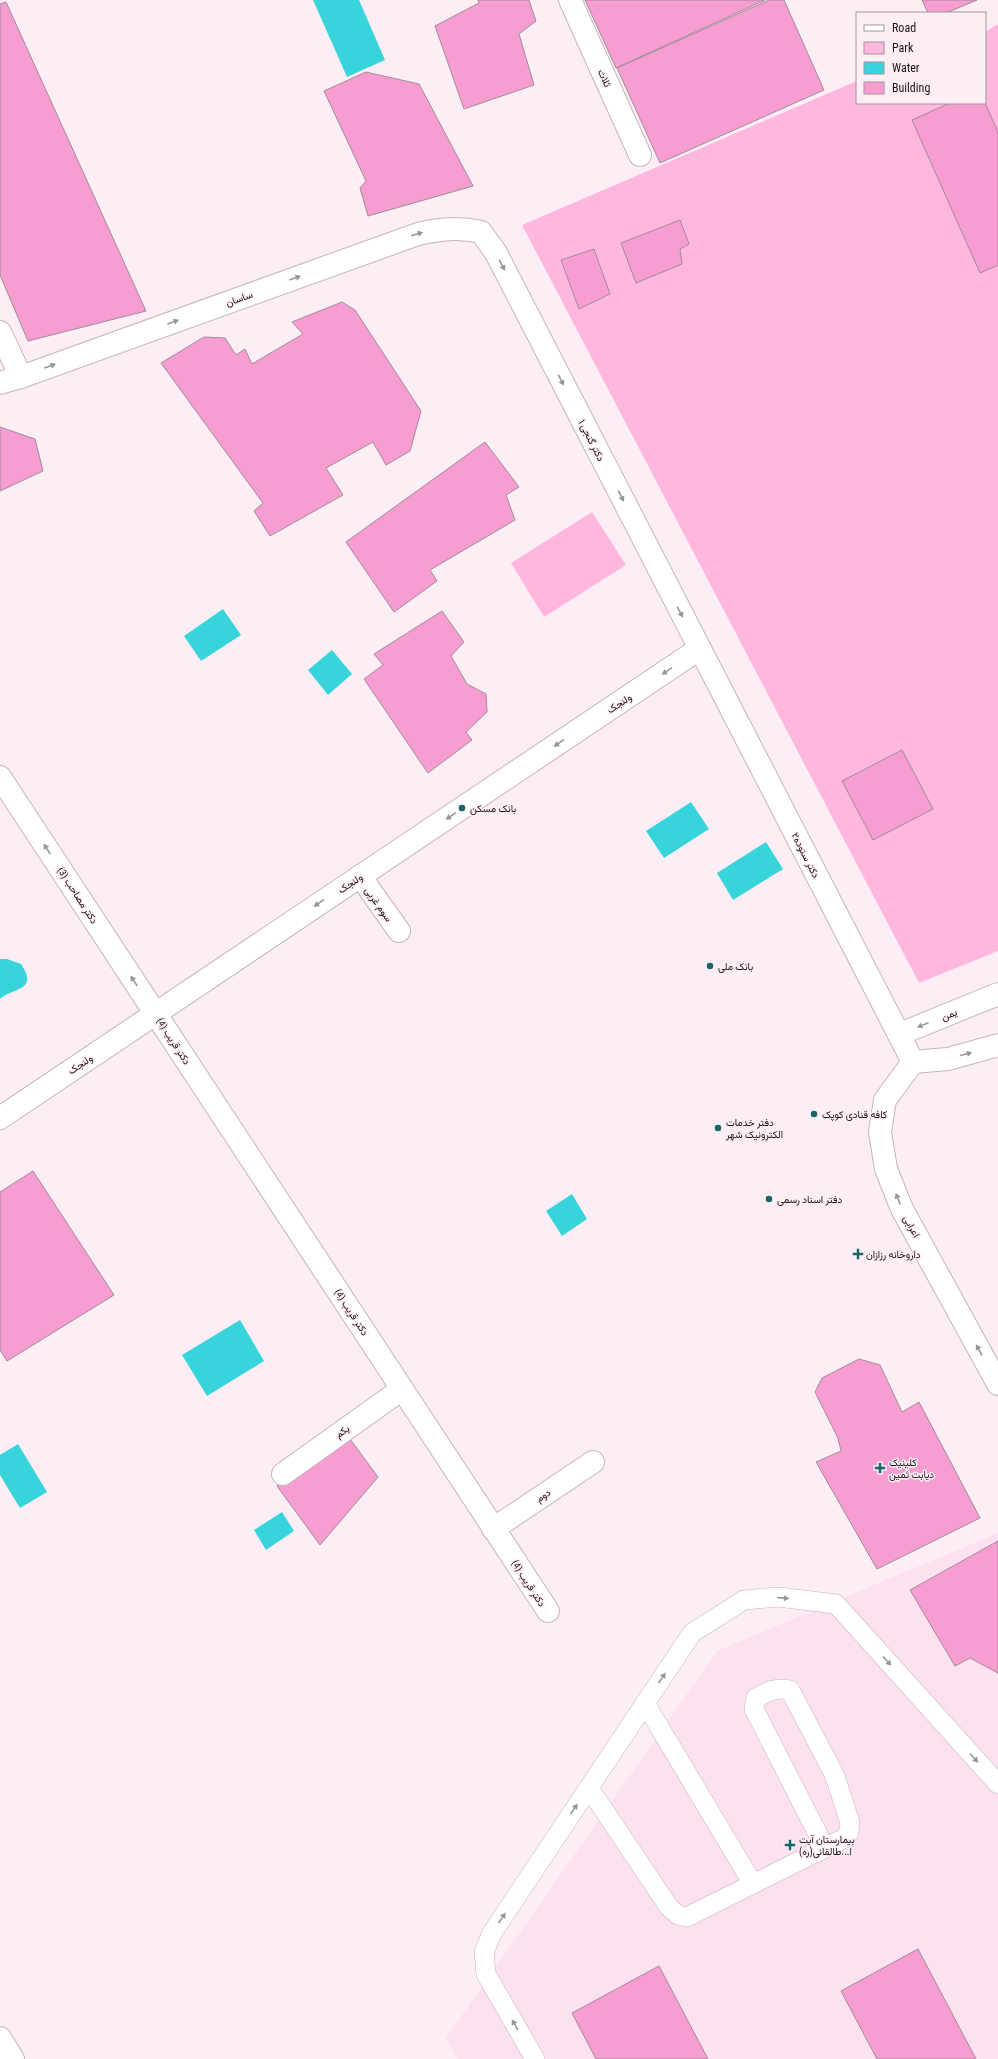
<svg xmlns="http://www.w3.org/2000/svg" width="998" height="2059" font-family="'Roboto Condensed',Vazirmatn,sans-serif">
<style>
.built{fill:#fde1f0}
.green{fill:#ffb7e0}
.water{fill:#37d5db}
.building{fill:#f79dd2;stroke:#9e8c96}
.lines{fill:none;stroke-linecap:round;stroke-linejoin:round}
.lane-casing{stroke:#c6b3bd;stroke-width:20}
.street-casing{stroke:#c6b3bd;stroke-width:24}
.secondary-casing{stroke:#c6b3bd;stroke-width:24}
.lane{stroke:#fff;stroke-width:19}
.street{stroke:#fff;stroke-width:22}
.secondary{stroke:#fff;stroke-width:22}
.oneway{fill:#989496}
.poi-dot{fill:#186669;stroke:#fdedf5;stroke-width:1.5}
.labels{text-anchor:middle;stroke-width:3;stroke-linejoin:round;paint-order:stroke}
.street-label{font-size:10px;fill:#191216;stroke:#fdedf5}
.poi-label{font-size:10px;fill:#191216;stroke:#fdedf5;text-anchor:start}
</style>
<rect width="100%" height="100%" fill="#fdedf5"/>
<path class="built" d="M998,1533V2059H457L446,2038L717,1651Z"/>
<g class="green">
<path d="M998,24V951L919,983L522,225L857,81V103H985V32Z"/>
<path d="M592,512L626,565L544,617L511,563Z"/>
</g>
<g class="water">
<path d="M313,0H359L385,60L347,77Z"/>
<path d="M223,609L241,635L201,661L184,636Z"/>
<path d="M332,650L352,674L328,695L308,670Z"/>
<path d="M691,802L709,829L664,858L646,831Z"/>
<path d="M766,842L783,869L733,900L717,873Z"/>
<path d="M0,959H7L21,964C39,991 14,987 0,999Z"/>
<path d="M572,1194L587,1219L562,1236L546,1211Z"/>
<path d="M240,1320L264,1361L207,1396L182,1355Z"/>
<path d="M18,1444L47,1492L20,1508L0,1475V1455Z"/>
<path d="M282,1512L294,1531L266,1550L254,1530Z"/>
</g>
<g class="building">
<path d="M478,0H529L536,21L519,34L534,85L464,109L435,26L479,3Z"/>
<path d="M585,0H765L616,68Z"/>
<path d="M769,0H784L824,90L660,163L617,68Z"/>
<path d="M922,0H977L946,13H928Z"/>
<path d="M6,2L146,311L28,341L0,275V4Z"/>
<path d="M366,72L419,84L473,186L368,216L360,188L366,181L324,91Z"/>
<path d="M950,103H985L998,132V265L980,273L912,120Z"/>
<path d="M680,220L689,244L680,249L682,264L636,283L621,243Z"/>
<path d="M594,249L610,294L579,309L561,260Z"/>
<path d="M342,302L355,310L421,411L410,451L386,465L373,442L326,468L343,495L270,536L254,511L263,503L161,363L204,337L225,338L236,355L245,349L252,364L303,334L292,322Z"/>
<path d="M0,427L35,439L43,471L0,491Z"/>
<path d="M485,442L519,487L506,495L515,520L430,570L437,581L394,612L346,542Z"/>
<path d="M442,611L464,642L451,656L467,684L486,694L487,712L466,732L472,740L428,773L364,679L383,665L374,654Z"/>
<path d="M902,750L933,809L873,840L842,781Z"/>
<path d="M33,1171L114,1295L7,1361L0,1350V1192Z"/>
<path d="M859,1359L880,1365L902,1412L919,1402L980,1518L877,1569L816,1462L841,1451L838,1438L815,1392L822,1378Z"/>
<path d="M347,1435L378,1477L320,1545L277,1486Z"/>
<path d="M998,1541V1673L970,1658L955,1666L910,1590Z"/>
<path d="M918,1949L976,2059H877L841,1991Z"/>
<path d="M659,1966L708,2059H596L572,2013Z"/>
</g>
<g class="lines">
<defs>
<g id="lane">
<path d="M645,1703L753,1884"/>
<path d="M589,1788L669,1907L678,1915L687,1917L845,1838L849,1832L850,1823L835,1776L790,1690C777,1687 768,1691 756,1698L754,1709L825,1848"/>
<path d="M535,2059L486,1974L484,1952L492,1933L692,1633L744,1600L778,1597L836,1604L998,1784"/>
</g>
<g id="street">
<path d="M570,0L640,155"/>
<path d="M0,332L21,377"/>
<path d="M0,777L548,1611"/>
<path d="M360,876L399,931"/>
<path d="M283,1474L402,1389"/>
<path d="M493,1529L593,1462"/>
<path d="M0,2038L13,2059"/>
</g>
<g id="secondary">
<path d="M0,383L21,377L418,234C440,229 459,227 481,232L496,253L913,1062"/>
<path d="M900,1034L998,994"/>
<path d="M913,1062L885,1100L880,1132L886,1169L902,1209L998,1384"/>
<path d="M913,1062L948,1059L998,1045"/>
<path d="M0,1118L699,649"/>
</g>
</defs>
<use href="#lane" class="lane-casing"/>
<use href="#street" class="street-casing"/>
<use href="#secondary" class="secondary-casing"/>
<use href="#lane" class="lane"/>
<use href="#street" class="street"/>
<use href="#secondary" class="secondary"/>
</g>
<defs><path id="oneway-solid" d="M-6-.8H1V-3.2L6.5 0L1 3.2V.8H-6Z"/></defs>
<g class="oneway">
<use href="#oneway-solid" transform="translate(417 234) rotate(-16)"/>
<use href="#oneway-solid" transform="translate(502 265) rotate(63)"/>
<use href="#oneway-solid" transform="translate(295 278) rotate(-20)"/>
<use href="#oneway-solid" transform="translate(173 322) rotate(-20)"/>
<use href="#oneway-solid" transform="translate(50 366) rotate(-20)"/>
<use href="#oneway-solid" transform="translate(561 380) rotate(63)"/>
<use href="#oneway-solid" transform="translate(621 496) rotate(63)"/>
<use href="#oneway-solid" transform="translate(680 612) rotate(63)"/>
<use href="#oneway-solid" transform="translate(667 671) rotate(146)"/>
<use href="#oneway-solid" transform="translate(559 743) rotate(146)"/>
<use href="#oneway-solid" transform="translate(451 816) rotate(146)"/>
<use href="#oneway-solid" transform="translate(47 849) rotate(-123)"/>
<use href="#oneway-solid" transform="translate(319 903) rotate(146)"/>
<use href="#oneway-solid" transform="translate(134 981) rotate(-123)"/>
<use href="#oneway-solid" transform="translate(923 1025) rotate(158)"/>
<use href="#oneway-solid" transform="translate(966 1054) rotate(-14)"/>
<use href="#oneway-solid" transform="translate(898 1199) rotate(-112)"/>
<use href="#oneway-solid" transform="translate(979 1350) rotate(-119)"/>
<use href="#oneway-solid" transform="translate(783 1598) rotate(5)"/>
<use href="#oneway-solid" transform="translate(887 1661) rotate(48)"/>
<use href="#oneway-solid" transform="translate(662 1678) rotate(-56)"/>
<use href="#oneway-solid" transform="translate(974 1758) rotate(48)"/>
<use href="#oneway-solid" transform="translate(574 1809) rotate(-56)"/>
<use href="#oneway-solid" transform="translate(502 1918) rotate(-56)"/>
<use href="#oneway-solid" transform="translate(515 2025) rotate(-120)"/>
</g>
<g class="poi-dot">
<circle cx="462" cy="808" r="4"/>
<circle cx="710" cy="966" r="4"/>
<circle cx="814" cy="1114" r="4"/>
<circle cx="718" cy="1128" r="4"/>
<circle cx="769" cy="1199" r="4"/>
<path d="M856 1248h4v4h4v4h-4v4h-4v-4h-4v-4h4z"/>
<path d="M878 1462h4v4h4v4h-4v4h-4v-4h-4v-4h4z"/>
<path d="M788 1839h4v4h4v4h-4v4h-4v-4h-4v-4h4z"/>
</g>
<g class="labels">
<g class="street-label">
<text transform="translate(605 78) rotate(66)" y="4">ثلاث</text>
<text transform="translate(239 298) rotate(-20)" y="4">ساسان</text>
<text transform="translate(592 440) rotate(63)" y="4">دکتر گنجی ۱</text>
<text transform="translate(619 703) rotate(-34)" y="4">ولنجک</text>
<text transform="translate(806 855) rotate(63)" y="4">دکتر ستوده۲</text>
<text transform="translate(350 883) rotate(-34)" y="4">ولنجک</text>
<text transform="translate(78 895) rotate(57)" y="4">دکتر مصاحب (3)</text>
<text transform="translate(379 904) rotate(55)" y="4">سوم غربی</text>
<text transform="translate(949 1014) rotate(-22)" y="4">یمن</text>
<text transform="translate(174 1041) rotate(57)" y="4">دکتر قریب (4)</text>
<text transform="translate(80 1064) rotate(-34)" y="4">ولنجک</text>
<text transform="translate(912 1226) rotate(61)" y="4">اعرابی</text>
<text transform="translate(352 1312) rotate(57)" y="4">دکتر قریب (4)</text>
<text transform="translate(342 1431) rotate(-36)" y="4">یکم</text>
<text transform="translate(543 1495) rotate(-34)" y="4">دوم</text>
<text transform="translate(529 1583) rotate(57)" y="4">دکتر قریب (4)</text>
</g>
<g class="poi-label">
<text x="470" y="812">بانک مسکن</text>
<text x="718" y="970">بانک ملی</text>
<text x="822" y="1118">کافه قنادی کوپک</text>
<text x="726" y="1126">دفتر خدمات<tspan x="726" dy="12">الکترونیک شهر</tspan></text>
<text x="777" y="1203">دفتر اسناد رسمی</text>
<text x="866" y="1258">داروخانه رزازان</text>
<text x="889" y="1466">کلینیک<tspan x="889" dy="12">دیابت ثمین</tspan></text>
<text x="799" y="1843">بیمارستان آیت<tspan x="799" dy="12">ا...طالقانی(ره)</tspan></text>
</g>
</g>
<rect x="856" y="12" width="130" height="92" fill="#fdedf5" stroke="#a2959c"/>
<rect x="864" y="25" width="20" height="6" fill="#ffffff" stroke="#a2959c"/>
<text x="892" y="32" font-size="12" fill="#191216">Road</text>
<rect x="864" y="42" width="20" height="12" fill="#ffb7e0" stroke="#a2959c"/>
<text x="892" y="52" font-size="12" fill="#191216">Park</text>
<rect x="864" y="62" width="20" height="12" fill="#37d5db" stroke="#a2959c"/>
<text x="892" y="72" font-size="12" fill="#191216">Water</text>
<rect x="864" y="82" width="20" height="12" fill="#f79dd2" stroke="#a2959c"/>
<text x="892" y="92" font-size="12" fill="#191216">Building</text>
</svg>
